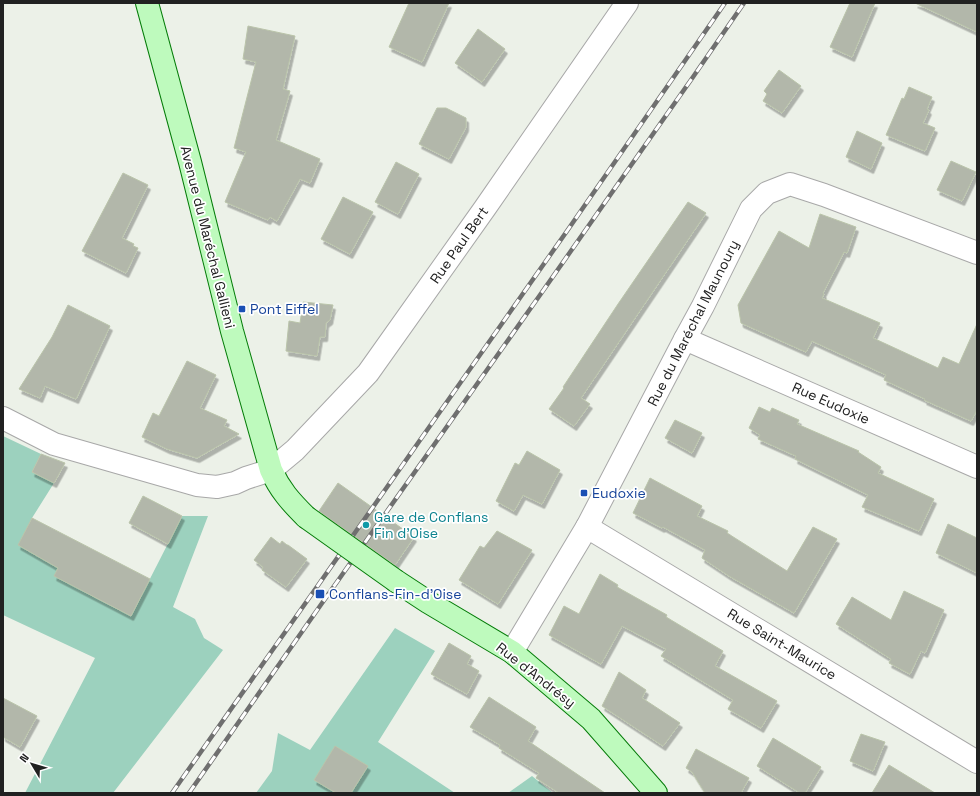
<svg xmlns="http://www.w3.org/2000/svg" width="980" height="796" font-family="'Space Grotesk',sans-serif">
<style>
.forest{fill:#9cd1be}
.building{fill:#b2b7aa;stroke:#bac4aa;filter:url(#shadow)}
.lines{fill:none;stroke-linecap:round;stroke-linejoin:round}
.street-casing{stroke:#a8a8a8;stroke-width:24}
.secondary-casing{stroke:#047c08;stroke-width:24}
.street{stroke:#fff;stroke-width:22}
.secondary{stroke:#befabd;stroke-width:22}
.rail-casing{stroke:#6f6f6f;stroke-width:4.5}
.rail{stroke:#fff;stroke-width:3;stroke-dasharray:9;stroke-linecap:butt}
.secondary-bridge-casing{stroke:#047c08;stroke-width:24;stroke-linecap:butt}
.secondary-bridge{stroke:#befabd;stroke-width:22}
.transit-dot{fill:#1a4fb4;stroke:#fff;stroke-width:1.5}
.culture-dot{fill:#0f9aa8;stroke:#fff;stroke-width:1.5}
.labels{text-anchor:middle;stroke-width:3.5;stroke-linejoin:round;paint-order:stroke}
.street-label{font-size:14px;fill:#212121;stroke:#fff}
.transit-label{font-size:14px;fill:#164399;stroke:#fff;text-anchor:start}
.culture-label{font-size:14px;fill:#0d838f;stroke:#fff;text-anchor:start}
</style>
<defs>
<filter id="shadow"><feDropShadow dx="2.5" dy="4.5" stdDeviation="0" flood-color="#0004"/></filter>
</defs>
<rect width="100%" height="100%" fill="#ecf1e8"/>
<g class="forest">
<path d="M3,436L41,454L32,472L54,483L32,518L19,545L60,569L92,596L131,616L182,516H208L173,607L195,619L204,638L223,650L113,793H25L95,658L3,615Z"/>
<path d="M395,628L435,651L378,742L455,793H256L272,771L278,733L310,750Z"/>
<path d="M532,776L553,793H508Z"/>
</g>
<g class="building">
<path d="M409,3H449L422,62L389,47Z"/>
<path d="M850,3H875L852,57L830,47Z"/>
<path d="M915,3H977V32Z"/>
<path d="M248,26L295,36L283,89L290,91L276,140L320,159L310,183L300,179L277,221L270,217L268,220L225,202L246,152L234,148L256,62L243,59Z"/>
<path d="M478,29L505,49L482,82L455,63Z"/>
<path d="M779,70L801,86L782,113L763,101L767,94L764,91Z"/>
<path d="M909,87L932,97L927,109L929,110L923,123L935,128L925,151L886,135L902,98L904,99Z"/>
<path d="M437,108H446L466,118V127L449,159L419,144Z"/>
<path d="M857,131L882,143L871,169L846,157Z"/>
<path d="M951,161L976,172L962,201L937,190Z"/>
<path d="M396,162L419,174L398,214L375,202Z"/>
<path d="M123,173L148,185L122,238L134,244L133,246L138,248L126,273L82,251Z"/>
<path d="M343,197L373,212L350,254L321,239Z"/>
<path d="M688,202L706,213L581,398L590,404L574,426L549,409L564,388L563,387L618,304Z"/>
<path d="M820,214L856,227L847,253L844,252L823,293L824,294L822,298L880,323L873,338L938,368L943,357L959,364L977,324V410L971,421L924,400L925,399L884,380L886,375L812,341L806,352L741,323L738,305L779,231L809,248Z"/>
<path d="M303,302L333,305L330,320L326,323L325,337H320L317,356L286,351L289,321L300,323Z"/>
<path d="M68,305L110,326L76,399L45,386L40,398L19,389L52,337Z"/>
<path d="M187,361L216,375L200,408L227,420L224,426L239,434L197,458L167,449L142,437L153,413L159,416Z"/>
<path d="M759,407L770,412L772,408L799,420L797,424L859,451L858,452L881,467L878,473L934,499L919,531L862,507L868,495L795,459L796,456L758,439L760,435L749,428Z"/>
<path d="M675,420L702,433L692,453L665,438Z"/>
<path d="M527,451L560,470L542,504L523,495L514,511L496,501L515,463L519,465Z"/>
<path d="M41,454L65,463L54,483L32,472Z"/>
<path d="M650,478L702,506L697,516L728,531L727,533L787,571L813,527L837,539L794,613L729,576L702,558L705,550L663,527L662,528L633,513Z"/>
<path d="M338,483L414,537L395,565L319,511Z"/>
<path d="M143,496L182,516L168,544L129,523Z"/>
<path d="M32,518L150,579L131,616L54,576L58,568L18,545Z"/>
<path d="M948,524L977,538V573L936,553Z"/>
<path d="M497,531L532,550L498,604L459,580L480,546L484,548Z"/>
<path d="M271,537L280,544L282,541L287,545H288L307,559L286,587L262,570L263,567L254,560Z"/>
<path d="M600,574L618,585L617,587L667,615L666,617L723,651L715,666L777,701L761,728L728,709L733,700L661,656L666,649L622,626L601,664L549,635L564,606L579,614Z"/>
<path d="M904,591L944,610L925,653L921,651L910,674L889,663L891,659L836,624L852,597L891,620Z"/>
<path d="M449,643L471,656L467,664L479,671L467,694L431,674Z"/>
<path d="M619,672L646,690L642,698L680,723L663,746L602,706Z"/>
<path d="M489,697L536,727L528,741L605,793H559L536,778L539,773L499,748L500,745L470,727Z"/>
<path d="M3,698L37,716L20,747L3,737Z"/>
<path d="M861,734L885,742L873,771L850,761Z"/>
<path d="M773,738L821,767L805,793H800L757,766Z"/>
<path d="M335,746L368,766L351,793H336L314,780Z"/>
<path d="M696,749L749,778L741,793H705L692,772L686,768Z"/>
<path d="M889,765L935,793H872Z"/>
</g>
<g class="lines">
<defs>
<g id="street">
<path d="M685,339L977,467"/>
<path d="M3,418L54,444L197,485L217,487L235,483L246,478L271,470L295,450L368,373L485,208L627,3"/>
<path d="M587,527L977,762"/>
<path d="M512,652L587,527L685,339L703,306L751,209L767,193L790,184L824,195L977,253"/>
</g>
<g id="secondary">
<path d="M147,3L190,162L232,331L271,470C280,490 290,501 306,517"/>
<path d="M396,581L428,602L512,652L591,719L656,793"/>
</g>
</defs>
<use href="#street" class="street-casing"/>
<use href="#secondary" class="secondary-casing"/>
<use href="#street" class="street"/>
<use href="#secondary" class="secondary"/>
<defs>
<g id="rail">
<path d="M172,793L567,231L725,3"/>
<path d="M189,793L320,606L540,295L693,77L744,3"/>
</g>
</defs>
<use href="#rail" class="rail-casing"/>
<use href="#rail" class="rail"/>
<defs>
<path id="secondary-bridge" d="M306,517L396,581"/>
</defs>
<use href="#secondary-bridge" class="secondary-bridge-casing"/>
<use href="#secondary-bridge" class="secondary-bridge"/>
</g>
<g class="transit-dot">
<rect x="238" y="305" width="8" height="8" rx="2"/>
<rect x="580" y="489" width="8" height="8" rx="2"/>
<rect x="315" y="589" width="10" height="10" rx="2"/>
</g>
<circle class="culture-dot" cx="366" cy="525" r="4"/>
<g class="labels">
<g class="street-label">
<text transform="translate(208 237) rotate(76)" y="5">Avenue du Maréchal Gallieni</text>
<text transform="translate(459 245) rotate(-55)" y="5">Rue Paul Bert</text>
<text transform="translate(693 323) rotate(-63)" y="5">Rue du Maréchal Maunoury</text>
<text transform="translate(831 403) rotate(24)" y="5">Rue Eudoxie</text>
<text transform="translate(782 644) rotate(31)" y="5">Rue Saint-Maurice</text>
<text transform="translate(536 675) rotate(38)" y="5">Rue d'Andrésy</text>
</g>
<g class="transit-label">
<text x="250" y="314">Pont Eiffel</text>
<text x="592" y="498">Eudoxie</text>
<text x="329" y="599">Conflans-Fin-d'Oise</text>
</g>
<g class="culture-label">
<text x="374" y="522">Gare de Conflans<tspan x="374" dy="16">Fin d'Oise</tspan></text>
</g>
</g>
<rect width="980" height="796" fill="none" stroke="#212121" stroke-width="8"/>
<g transform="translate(32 764) rotate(308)" stroke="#ffffff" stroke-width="3" paint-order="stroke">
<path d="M0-3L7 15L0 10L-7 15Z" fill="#212121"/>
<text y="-6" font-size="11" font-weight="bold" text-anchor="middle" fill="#212121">N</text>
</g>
</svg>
